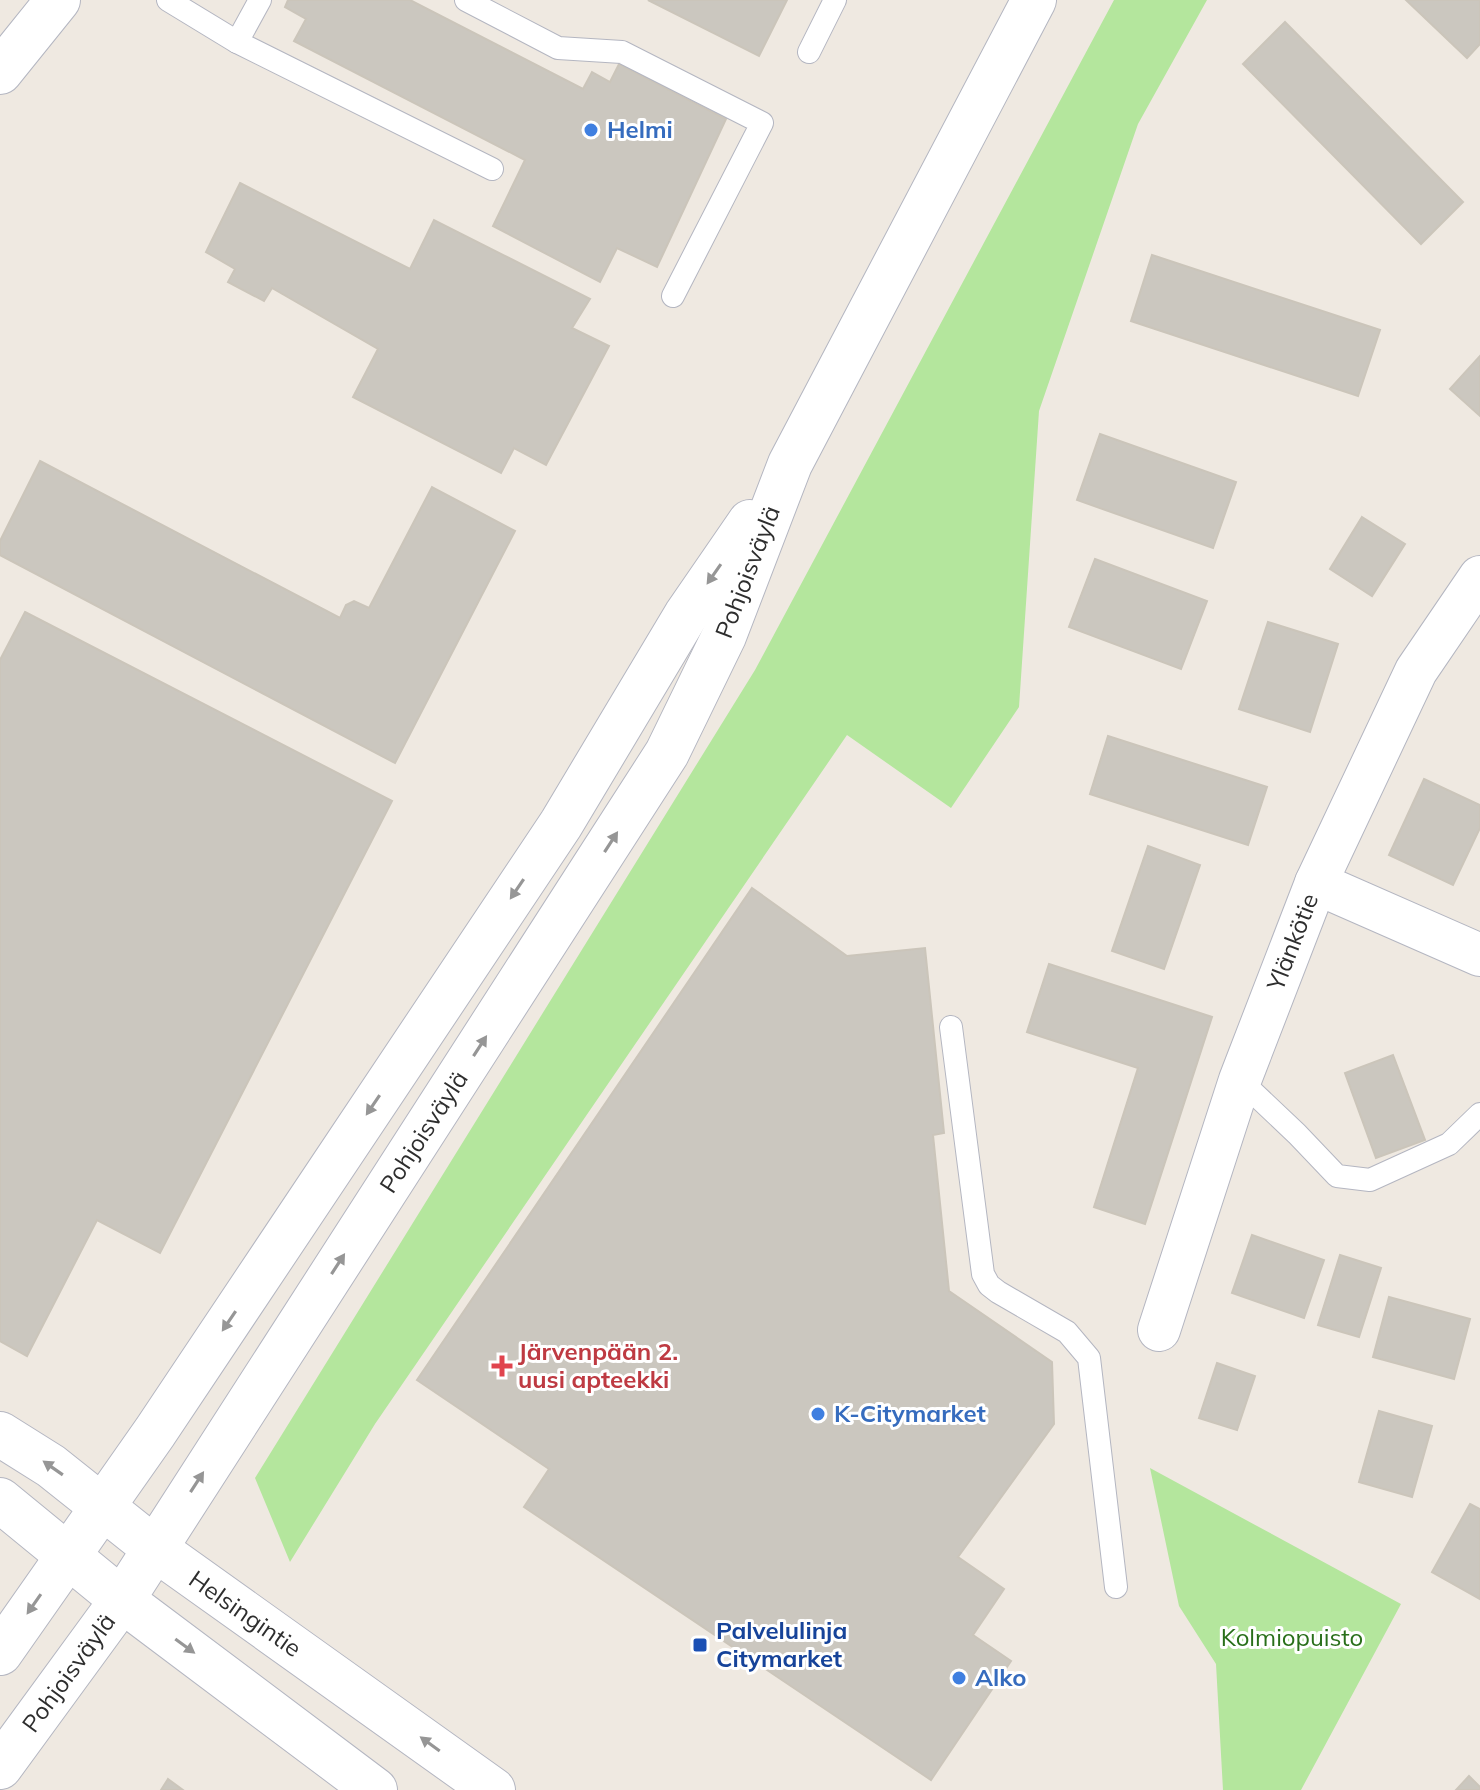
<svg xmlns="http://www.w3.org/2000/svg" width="1480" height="1790" font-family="Mulish,sans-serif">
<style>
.green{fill:#b4e69d}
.building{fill:#cbc7bf;stroke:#cbc5ba;stroke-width:2}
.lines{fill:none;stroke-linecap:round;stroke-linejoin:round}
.service-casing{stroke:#b4b6c1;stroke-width:24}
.minor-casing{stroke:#b4b6c1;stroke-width:44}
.tertiary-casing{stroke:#b4b6c1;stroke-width:46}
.secondary-casing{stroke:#b4b6c1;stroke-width:46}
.service{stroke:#fff;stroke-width:22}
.minor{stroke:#fff;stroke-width:42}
.tertiary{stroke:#fff;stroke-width:44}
.secondary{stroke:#fff;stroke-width:44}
.oneway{fill:#969696}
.shop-dot{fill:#3f7fe0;stroke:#fff;stroke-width:3}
.health-dot{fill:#e0444e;stroke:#fff;stroke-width:3}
.transit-dot{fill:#1a4fb4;stroke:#fff;stroke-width:3}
.labels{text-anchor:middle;stroke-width:6;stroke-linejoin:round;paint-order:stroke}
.shop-label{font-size:24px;font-weight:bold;fill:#366cbe;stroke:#fff;text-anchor:start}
.street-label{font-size:24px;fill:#2e2e2e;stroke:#fff}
.health-label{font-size:24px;font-weight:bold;fill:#be3a42;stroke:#fff;text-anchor:start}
.transit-label{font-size:24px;font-weight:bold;fill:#164399;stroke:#fff;text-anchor:start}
.park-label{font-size:24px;fill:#296f1a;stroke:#fff}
</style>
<rect width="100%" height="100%" fill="#efe9e1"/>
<g class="green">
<path d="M1114,0H1207L1138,124L1039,411L1019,707L951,808L847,735L375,1424L290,1562L255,1478L755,670Z"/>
<path d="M1150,1468L1401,1604L1301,1790H1223L1216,1664L1179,1606Z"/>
</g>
<g class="building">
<path d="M288,0H410L583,89L592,72L610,82L619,64L726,119L657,267L617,248L600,282L493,226L525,160L294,41L306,19L285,7Z"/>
<path d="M648,0H787L759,56Z"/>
<path d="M1406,0H1480V44L1467,58Z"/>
<path d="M1285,22L1463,202L1421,244L1243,64Z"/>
<path d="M240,183L410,269L434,220L590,299L572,328L609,346L546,465L514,448L501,473L353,397L378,349L272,288L264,301L228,282L235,269L206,252Z"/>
<path d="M1152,255L1380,330L1358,396L1131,321Z"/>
<path d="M1480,356V416L1450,389Z"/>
<path d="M1100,434L1236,482L1213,548L1077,500Z"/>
<path d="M40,461L340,618L346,605L354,601L369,608L432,487L515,531L395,763L0,555V541Z"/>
<path d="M1362,517L1405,544L1372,596L1330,569Z"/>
<path d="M1095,559L1207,601L1181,669L1069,627Z"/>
<path d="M25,612L392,801L160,1253L97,1220L27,1356L0,1341V660Z"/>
<path d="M1268,622L1338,644L1310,732L1239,709Z"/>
<path d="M1108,736L1267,787L1248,845L1090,794Z"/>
<path d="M1424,779L1480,805V828L1453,885L1389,855Z"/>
<path d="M1148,846L1200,865L1164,969L1112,951Z"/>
<path d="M752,888L847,956L925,948L944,1133L933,1135L949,1291L1052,1362L1054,1424L958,1557L1004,1589L973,1635L1011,1661L931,1780L524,1507L549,1469L417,1380Z"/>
<path d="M1049,964L1212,1017L1145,1224L1094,1207L1138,1068L1027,1032Z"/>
<path d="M1393,1055L1425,1140L1376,1158L1345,1073Z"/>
<path d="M1252,1235L1324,1260L1304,1318L1232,1293Z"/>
<path d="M1340,1255L1381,1268L1359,1337L1318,1325Z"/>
<path d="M1389,1297L1470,1319L1454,1379L1373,1357Z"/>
<path d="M1217,1363L1255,1376L1237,1430L1199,1418Z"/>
<path d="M1379,1411L1432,1426L1412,1497L1359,1482Z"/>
<path d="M1470,1504L1480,1509V1599L1432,1572Z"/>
<path d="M1469,1776L1480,1787V1790H1456Z"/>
<path d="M168,1779L183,1790H161Z"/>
</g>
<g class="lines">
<defs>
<g id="service">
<path d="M168,0L237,42L492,169"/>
<path d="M466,0L558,48L622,52L762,123L673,296"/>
<path d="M237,42L260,0"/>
<path d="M809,52L835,0"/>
<path d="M951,1027L983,1274L989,1285L998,1292L1067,1332L1089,1358L1116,1587"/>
<path d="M1240,1080L1297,1134L1337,1176L1370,1180L1449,1144L1480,1114"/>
</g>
<g id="minor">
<path d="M1316,883L1480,955"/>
<path d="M1159,1330L1240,1080L1316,883L1416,671L1480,577"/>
</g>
<g id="tertiary">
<path d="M0,72L58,0"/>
<path d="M0,1434L51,1466L154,1548"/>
<path d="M0,1500L122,1600"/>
</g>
<g id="secondary">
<path d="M154,1548L493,1790"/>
<path d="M122,1600L375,1790"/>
<path d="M0,1653L155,1432L561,824L686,615L750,522"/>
<path d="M0,1767L122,1600L667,753L724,636L790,464L1034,0"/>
</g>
</defs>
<use href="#service" class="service-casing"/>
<use href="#minor" class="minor-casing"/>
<use href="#tertiary" class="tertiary-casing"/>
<use href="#secondary" class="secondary-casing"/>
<use href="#service" class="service"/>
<use href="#minor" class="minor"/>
<use href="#tertiary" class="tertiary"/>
<use href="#secondary" class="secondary"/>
</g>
<defs><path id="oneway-solid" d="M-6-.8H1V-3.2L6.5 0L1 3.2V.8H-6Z" transform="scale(2)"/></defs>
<g class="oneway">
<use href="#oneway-solid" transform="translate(714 574) rotate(125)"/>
<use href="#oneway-solid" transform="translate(611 842) rotate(-57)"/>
<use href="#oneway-solid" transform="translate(517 889) rotate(124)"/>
<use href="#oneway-solid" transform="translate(480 1046) rotate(-57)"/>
<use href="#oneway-solid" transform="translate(373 1105) rotate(124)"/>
<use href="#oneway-solid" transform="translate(338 1264) rotate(-57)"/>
<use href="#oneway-solid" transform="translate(229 1321) rotate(124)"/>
<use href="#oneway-solid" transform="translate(53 1468) rotate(-145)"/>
<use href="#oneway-solid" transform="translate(197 1482) rotate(-57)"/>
<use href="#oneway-solid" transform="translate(34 1604) rotate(125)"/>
<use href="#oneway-solid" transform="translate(185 1646) rotate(36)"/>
<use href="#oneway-solid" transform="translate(430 1744) rotate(-144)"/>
</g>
<g class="shop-dot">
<circle cx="591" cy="130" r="8"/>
<circle cx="818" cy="1414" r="8"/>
<circle cx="959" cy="1678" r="8"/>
</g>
<path class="health-dot" d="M498 1354h8v8h8v8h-8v8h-8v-8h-8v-8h8z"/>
<rect class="transit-dot" x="692" y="1637" width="16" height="16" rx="4"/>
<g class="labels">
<g class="shop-label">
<text x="607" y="138">Helmi</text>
<text x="834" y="1422">K-Citymarket</text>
<text x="975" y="1686">Alko</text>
</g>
<g class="street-label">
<text transform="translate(748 572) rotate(-69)" y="8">Pohjoisväylä</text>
<text transform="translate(1293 942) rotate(-69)" y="8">Ylänkötie</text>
<text transform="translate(424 1132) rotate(-57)" y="8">Pohjoisväylä</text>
<text transform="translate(245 1614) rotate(35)" y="8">Helsingintie</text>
<text transform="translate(69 1673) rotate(-54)" y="8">Pohjoisväylä</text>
</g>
<g class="health-label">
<text x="518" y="1360">Järvenpään 2.<tspan x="518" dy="28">uusi apteekki</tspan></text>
</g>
<g class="transit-label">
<text x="716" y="1639">Palvelulinja<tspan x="716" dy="28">Citymarket</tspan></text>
</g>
<g class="park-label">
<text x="1292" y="1646">Kolmiopuisto</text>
</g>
</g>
</svg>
